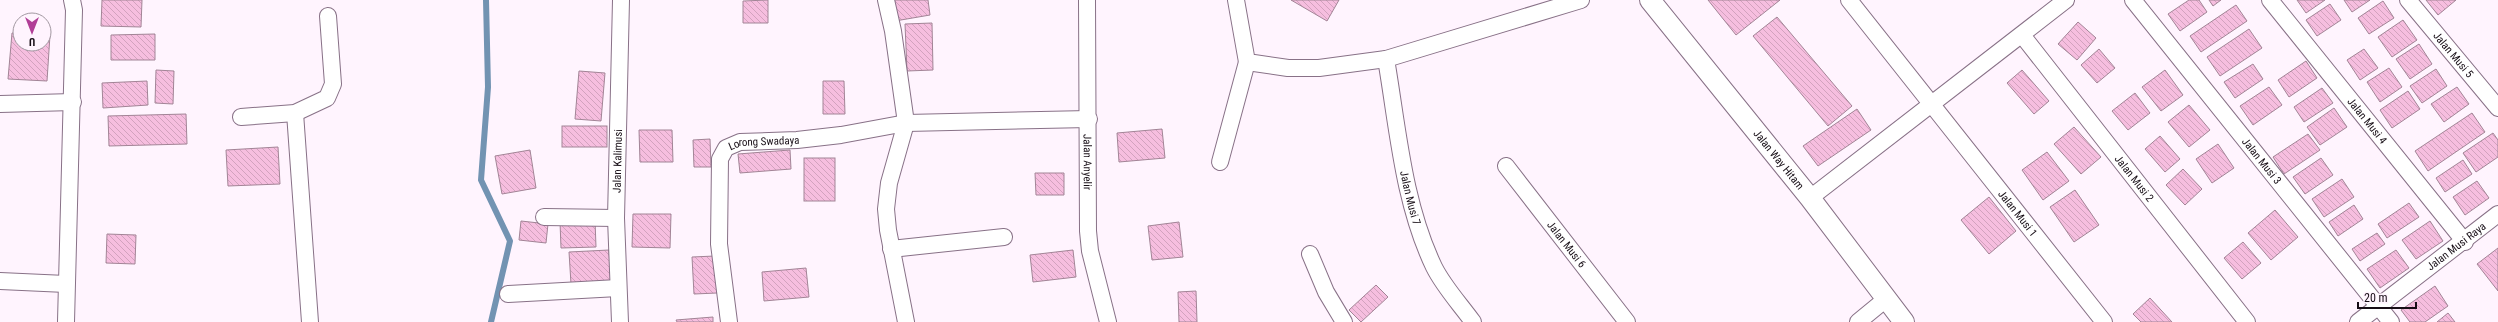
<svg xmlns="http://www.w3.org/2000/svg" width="2498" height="322" viewBox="0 0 2498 322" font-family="'Roboto Condensed',sans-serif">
<defs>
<pattern id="building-back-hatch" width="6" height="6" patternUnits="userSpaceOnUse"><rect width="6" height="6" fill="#f6bedf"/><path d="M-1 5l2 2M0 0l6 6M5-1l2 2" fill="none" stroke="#d2a2be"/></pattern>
</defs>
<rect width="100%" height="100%" fill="#fff4fe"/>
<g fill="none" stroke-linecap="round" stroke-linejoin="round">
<polyline stroke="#7293b2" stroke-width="6" points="486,0 488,87 481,180 510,241 491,322"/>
</g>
<g fill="url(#building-back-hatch)" stroke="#a28496">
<polygon points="102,0 142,0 141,27 101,26"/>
<polygon points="768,0 768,23 743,23 743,1"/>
<polygon points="891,0 928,0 930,15 895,21"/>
<polygon points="1291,0 1339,0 1327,21"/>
<polygon points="1708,0 1780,0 1736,35"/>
<polygon points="2189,0 2199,0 2207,12 2180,31 2168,14"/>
<polygon points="2209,0 2221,0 2213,6"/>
<polygon points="2297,0 2325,0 2306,13"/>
<polygon points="2344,0 2370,0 2352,12"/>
<polygon points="2426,0 2456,0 2438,15"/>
<polygon points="2383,1 2394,18 2369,34 2358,18"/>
<polygon points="2330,4 2341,20 2317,36 2306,20"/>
<polygon points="2236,5 2247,21 2201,52 2190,36"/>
<polygon points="1777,17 1852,106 1828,126 1753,36"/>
<polygon points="2403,20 2417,40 2392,57 2378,37"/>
<polygon points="2078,22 2096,38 2077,60 2058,44"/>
<polygon points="932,23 933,70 907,71 905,24"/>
<polygon points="2249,29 2262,48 2220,76 2207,57"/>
<polygon points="12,33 20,33 20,44 44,44 44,35 50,35 47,81 8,79"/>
<polygon points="155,34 155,60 111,60 111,35"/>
<polygon points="2419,44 2432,64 2410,79 2396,59"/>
<polygon points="2099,49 2115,68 2097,83 2081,65"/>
<polygon points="2364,49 2378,68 2360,80 2347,60"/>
<polygon points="2306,61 2317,78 2289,97 2278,80"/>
<polygon points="2253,64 2263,79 2235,98 2224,82"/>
<polygon points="2389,68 2402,87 2380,102 2367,82"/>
<polygon points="2436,69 2447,86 2422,103 2410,86"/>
<polygon points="156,70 174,71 173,104 155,103"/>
<polygon points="2022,70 2049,101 2034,114 2007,83"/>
<polygon points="2165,70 2183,95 2161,111 2142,87"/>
<polygon points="579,71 605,73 601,121 575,119"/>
<polygon points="147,81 148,105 103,108 102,83"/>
<polygon points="823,81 844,81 845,114 823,114"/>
<polygon points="2269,87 2282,105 2253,125 2240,106"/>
<polygon points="2457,87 2469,104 2444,122 2431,104"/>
<polygon points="2322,88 2333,103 2304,122 2294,107"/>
<polygon points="2408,91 2420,109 2392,128 2380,110"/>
<polygon points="2135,93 2150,113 2128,130 2112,111"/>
<polygon points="2189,105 2210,130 2189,147 2168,122"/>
<polygon points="2334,108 2347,127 2320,145 2307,127"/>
<polygon points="1857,109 1871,130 1818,166 1803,146"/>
<polygon points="2472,113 2485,132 2428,171 2415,151"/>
<polygon points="186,114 187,144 109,146 108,116"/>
<rect x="562" y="126" width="45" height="21"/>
<polygon points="2074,127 2101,157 2081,174 2054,144"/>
<polygon points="1162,129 1165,158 1119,162 1117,133"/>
<polygon points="639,130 672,130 673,162 640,162"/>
<polygon points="2493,133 2498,140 2498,157 2476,172 2463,153"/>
<polygon points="2308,134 2320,150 2284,174 2273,157"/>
<polygon points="2160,136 2180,159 2165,172 2145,149"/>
<polygon points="710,139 711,167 694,167 693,140"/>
<polygon points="2218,144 2234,168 2212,183 2196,159"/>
<polygon points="278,147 280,184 228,186 226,150"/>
<polygon points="530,150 536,188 502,194 495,156"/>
<polygon points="790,150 791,169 740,173 738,154"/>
<polygon points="2047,152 2069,181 2043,200 2022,170"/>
<rect x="804" y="158" width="31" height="43"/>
<polygon points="2321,158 2333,175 2305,194 2293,177"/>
<polygon points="2463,160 2472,174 2445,192 2436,178"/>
<polygon points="2183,169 2202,189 2185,205 2166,185"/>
<polygon points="1035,173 1064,173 1064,195 1036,195"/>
<polygon points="2342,179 2354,197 2324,217 2312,199"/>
<polygon points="2477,181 2489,198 2465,215 2453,197"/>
<polygon points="2075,190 2099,225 2074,242 2050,207"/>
<polygon points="1989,197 2016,231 1989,254 1961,220"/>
<polygon points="2409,203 2419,217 2387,238 2378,224"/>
<polygon points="2354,205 2363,219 2338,236 2329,222"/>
<polygon points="2275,210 2298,237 2271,260 2248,233"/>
<polygon points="633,214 671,214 670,248 632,247"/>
<polygon points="595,220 596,247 561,248 560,222"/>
<polygon points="521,221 548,224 546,243 519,240"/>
<polygon points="2430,221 2443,241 2416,259 2402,240"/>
<polygon points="1179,222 1183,257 1152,260 1148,226"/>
<polygon points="2377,233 2385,244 2360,261 2352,249"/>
<polygon points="107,234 136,235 135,264 106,263"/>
<polygon points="2243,242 2261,263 2242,279 2224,258"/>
<polygon points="2498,248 2498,291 2477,264"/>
<polygon points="609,250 611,283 571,284 569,252"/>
<polygon points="1073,250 1076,277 1033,282 1030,255"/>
<polygon points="2396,250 2409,268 2380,288 2367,269"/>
<polygon points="715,256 717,293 694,294 692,257"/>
<polygon points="806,268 809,297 764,301 762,272"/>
<polygon points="1376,285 1388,297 1361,322 1349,310"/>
<polygon points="2435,286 2448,306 2425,322 2410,322 2401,310"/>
<polygon points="1196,291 1197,322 1179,322 1178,292"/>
<polygon points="2150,298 2172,322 2141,322 2133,314"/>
<polygon points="2448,313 2455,322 2437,322"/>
<polygon points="713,317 713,322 677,322 676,320"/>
</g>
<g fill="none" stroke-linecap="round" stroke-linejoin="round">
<defs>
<g id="minor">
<polyline points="886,0 893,31 906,123 889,183 886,209 888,230 906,322"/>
<path id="s1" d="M1087 0 1088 231 1090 251 1108 322"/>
<polyline points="1236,0 1247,62 1288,68 1319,68 1386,59 1581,0"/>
<path id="s2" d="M1849 0 2104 322"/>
<path id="s3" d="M2133 0 2391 322"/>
<path id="s4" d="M2270 0 2465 242"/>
<path id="s5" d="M2408 0 2498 108"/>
<path id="s6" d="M2022 35 2247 322"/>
<path id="s7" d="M1386 59C1398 129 1403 202 1434 267 1444 287 1460 304 1473 322"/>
<polyline points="0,104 73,102"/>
<polyline points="295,113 310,322"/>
<polyline points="241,117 295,113 327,98 333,84 328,16"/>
<polyline points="1220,162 1247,62"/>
<path id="s8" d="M1506 166 1627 322"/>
<polyline points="1810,198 2066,0"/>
<polyline points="544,217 616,218"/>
<polyline points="891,249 1004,237"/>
<polyline points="1310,254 1326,292 1344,322"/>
<polyline points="0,281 66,284"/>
<polyline points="508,294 618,288"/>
<polyline points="66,322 74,10 72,0"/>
<path id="s9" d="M620 322 616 218 621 0"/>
<path id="s10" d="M729 322 719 244 720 159 726 148 740 142 797 140 841 135 906 123 1089 119"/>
<polyline points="1858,322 1886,299"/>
<path id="s11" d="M2358 322 2498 214"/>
</g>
<g id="tertiary">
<path id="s12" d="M1650 0 1810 198 1904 322"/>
</g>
</defs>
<use href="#minor" stroke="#887187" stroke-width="18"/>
<use href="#tertiary" stroke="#887187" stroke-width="22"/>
<use href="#minor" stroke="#fff" stroke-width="16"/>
<use href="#tertiary" stroke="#fff" stroke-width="20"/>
</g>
<g text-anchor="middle" stroke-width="3.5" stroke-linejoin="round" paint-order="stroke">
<g font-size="11" fill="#160d15" stroke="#fff4fe">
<text dy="4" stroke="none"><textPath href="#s5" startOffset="71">Jalan Musi 5</textPath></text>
<text dy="4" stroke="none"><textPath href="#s4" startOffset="155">Jalan Musi 4</textPath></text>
<text dy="4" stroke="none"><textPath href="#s10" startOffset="215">Lorong Swadaya</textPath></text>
<text dy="4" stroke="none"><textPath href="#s12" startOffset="205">Jalan Way Hitam</textPath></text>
<text dy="4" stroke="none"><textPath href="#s9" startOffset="161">Jalan Kalimusi</textPath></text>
<text dy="4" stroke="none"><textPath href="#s3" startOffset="206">Jalan Musi 3</textPath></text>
<text dy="4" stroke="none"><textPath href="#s1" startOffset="162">Jalan Anyelir</textPath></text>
<text dy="4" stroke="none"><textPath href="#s6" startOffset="182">Jalan Musi 2</textPath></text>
<text dy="4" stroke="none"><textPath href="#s7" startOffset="141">Jalan Musi 7</textPath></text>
<text dy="4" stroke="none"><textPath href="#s2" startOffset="272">Jalan Musi 1</textPath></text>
<text dy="4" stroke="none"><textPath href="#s8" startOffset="99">Jalan Musi 6</textPath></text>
<text dy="4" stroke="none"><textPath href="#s11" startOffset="124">Jalan Musi Raya</textPath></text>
</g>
</g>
<g transform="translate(32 32) rotate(180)"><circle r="19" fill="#fff4fe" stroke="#a298a1"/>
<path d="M0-3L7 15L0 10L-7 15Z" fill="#b13e97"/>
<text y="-6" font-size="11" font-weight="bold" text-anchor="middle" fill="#160d15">U</text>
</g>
<path d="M2358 302v6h58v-6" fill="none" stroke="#160d15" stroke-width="2"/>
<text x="2364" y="302" font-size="12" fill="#160d15" stroke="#fff4fe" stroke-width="3" paint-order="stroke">20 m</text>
</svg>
